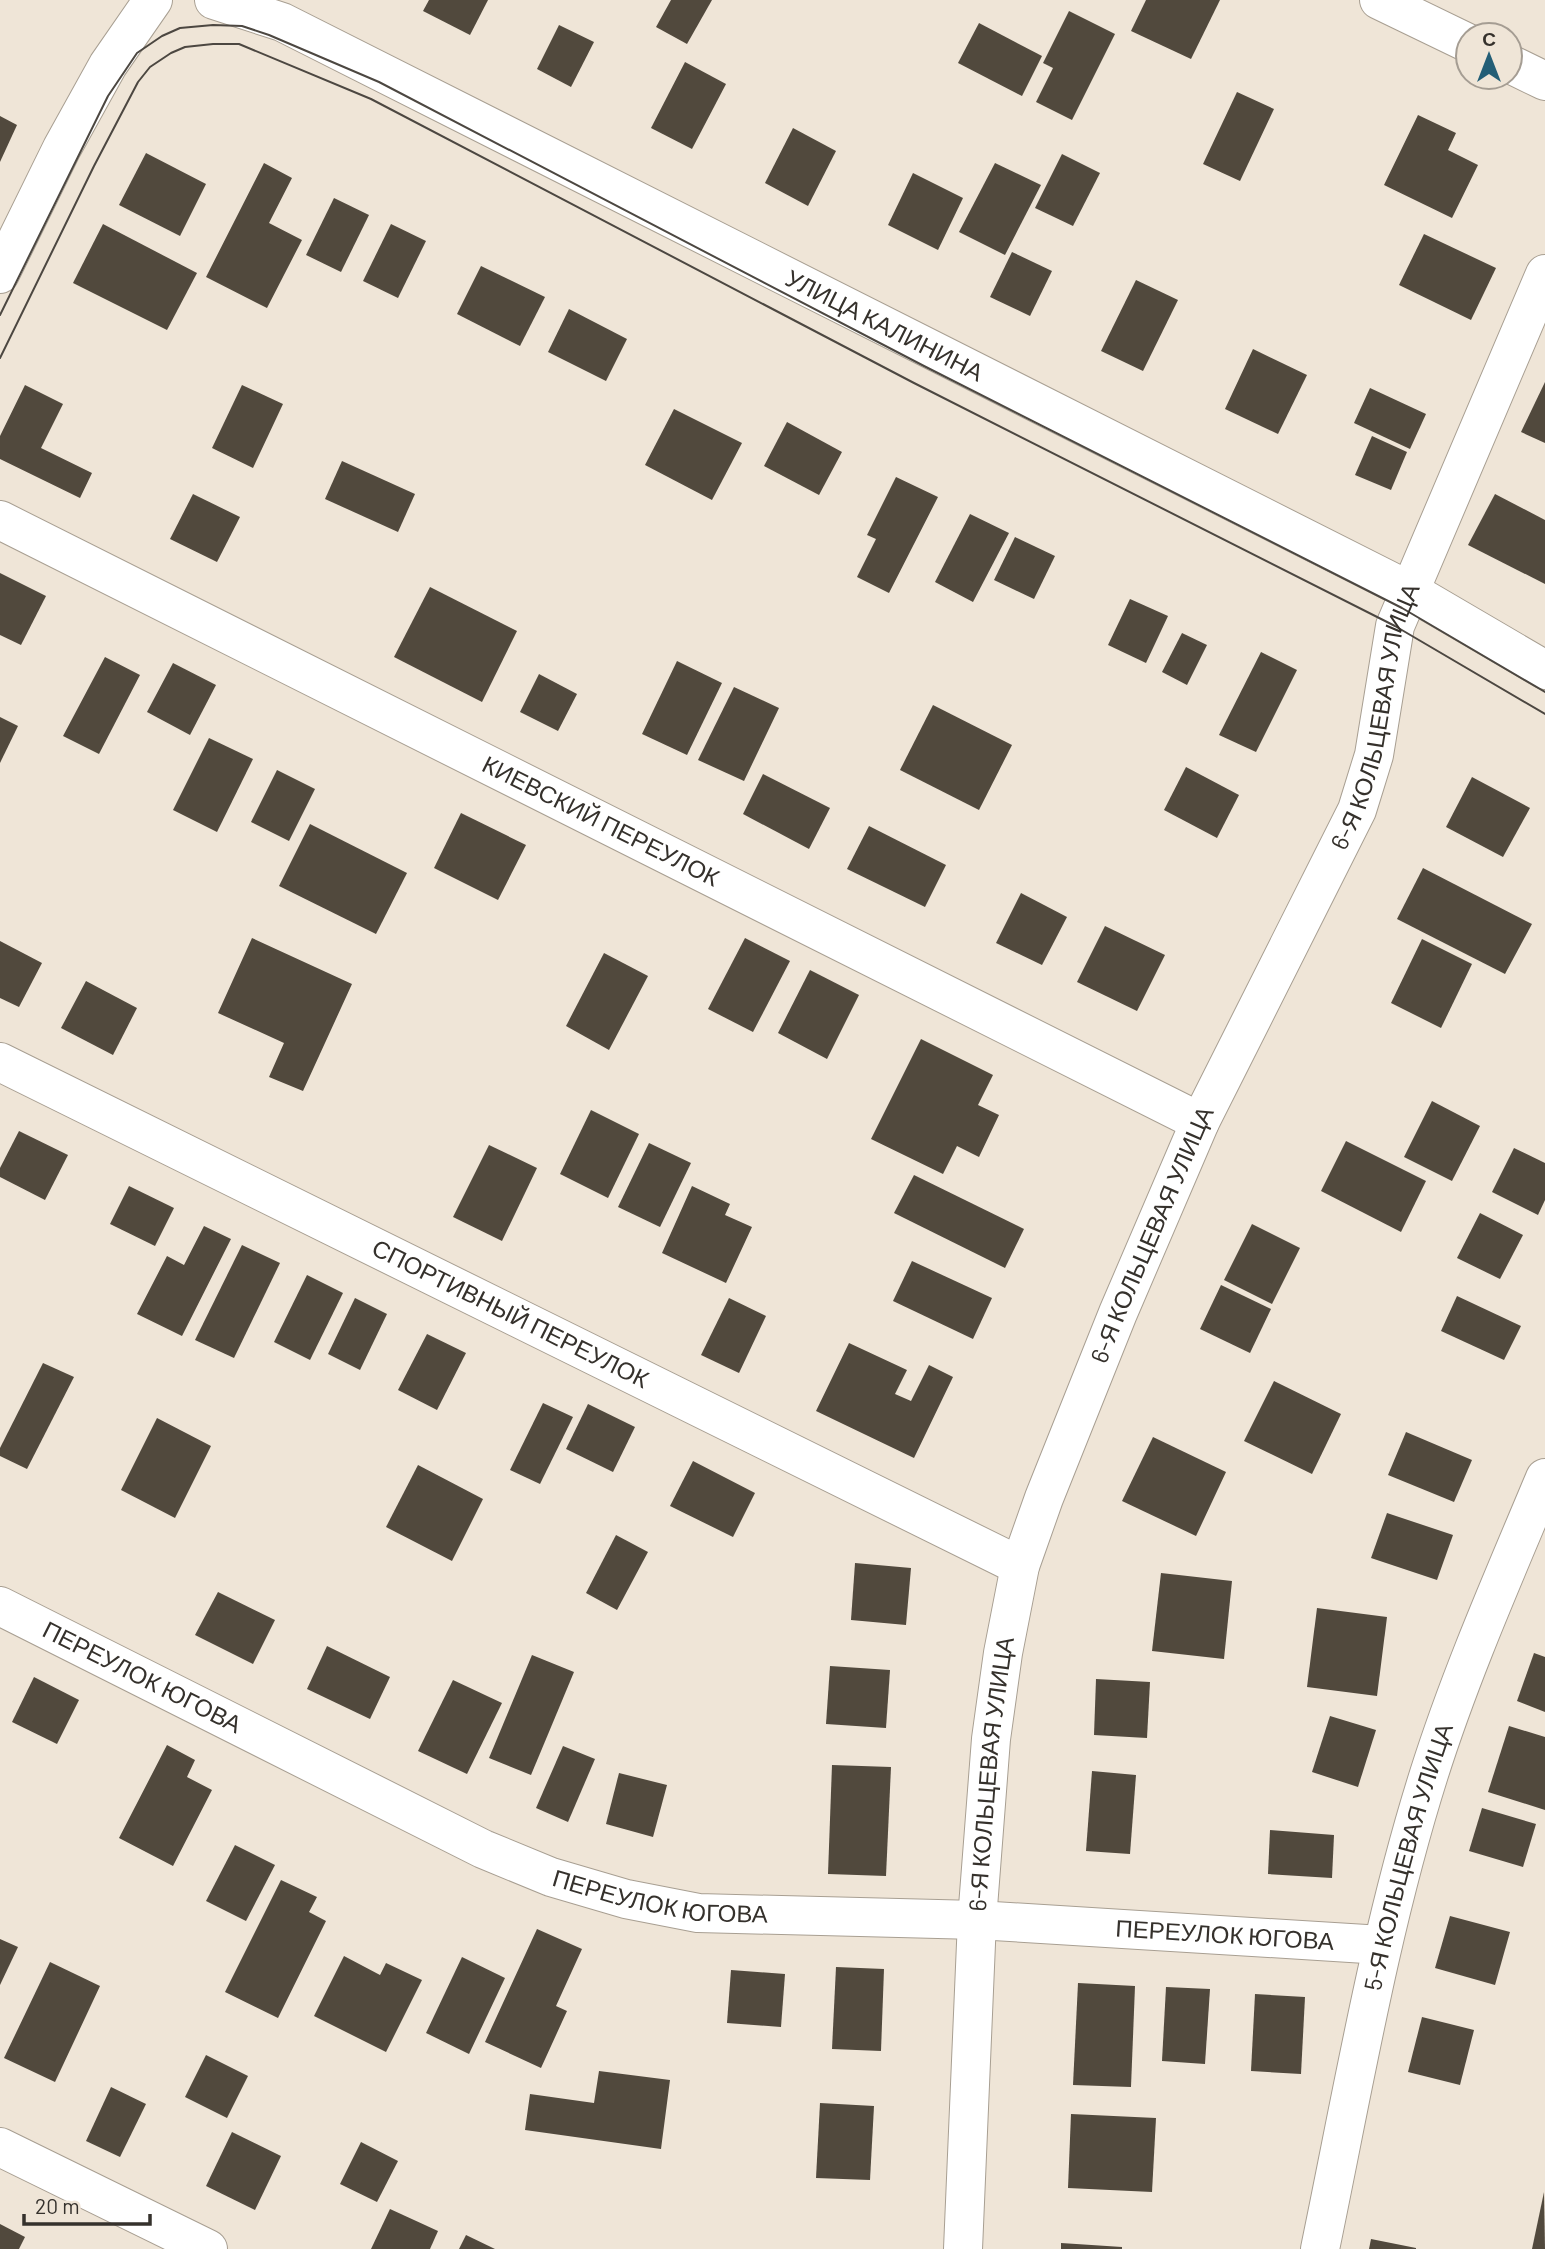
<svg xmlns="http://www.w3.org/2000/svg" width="1545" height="2249" viewBox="0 0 1545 2249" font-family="Barlow,sans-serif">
<rect width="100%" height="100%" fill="#efe5d7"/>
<g fill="#51493d">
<polygon points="429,0 488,0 470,35 423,11"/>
<polygon points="671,0 712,0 687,44 656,27"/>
<polygon points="1146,0 1220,0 1191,59 1131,31"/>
<polygon points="1069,11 1115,34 1072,120 1036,102 1053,68 1043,63"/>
<polygon points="979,23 1042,56 1022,96 958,63"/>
<polygon points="559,25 594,42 571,87 537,69"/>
<polygon points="685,62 726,84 692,149 651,128"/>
<polygon points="1237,92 1274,109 1240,181 1203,164"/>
<polygon points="1418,115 1456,133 1448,150 1478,165 1452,218 1384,185"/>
<polygon points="0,116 17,125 0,162"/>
<polygon points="793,128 836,151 808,206 765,183"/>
<polygon points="146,153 206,184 180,236 119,205"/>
<polygon points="1062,154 1100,173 1073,226 1035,208"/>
<polygon points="264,163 292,178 269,223 302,240 267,308 206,277"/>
<polygon points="995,163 1041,185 1005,255 959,232"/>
<polygon points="913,173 963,198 938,250 888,225"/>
<polygon points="334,198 369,215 341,272 306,255"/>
<polygon points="103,224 197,273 167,330 73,283"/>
<polygon points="391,224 426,241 398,298 363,281"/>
<polygon points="1424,234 1496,268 1471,320 1399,285"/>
<polygon points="1012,252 1052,271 1030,316 990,297"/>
<polygon points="481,266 545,297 520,346 457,314"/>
<polygon points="1136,280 1178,300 1143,371 1101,351"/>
<polygon points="569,309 627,339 606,381 548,352"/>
<polygon points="1253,349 1307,375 1278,434 1225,409"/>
<polygon points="1545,382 1545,443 1521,432"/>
<polygon points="25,385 63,404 41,448 92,473 80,498 0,459 0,436"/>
<polygon points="242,385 283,404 253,468 212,448"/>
<polygon points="1370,388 1426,414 1410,449 1354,423"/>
<polygon points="674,409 742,443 712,500 645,465"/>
<polygon points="787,422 842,452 819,495 764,466"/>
<polygon points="1372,436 1407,452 1391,490 1355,475"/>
<polygon points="342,461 415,494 398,532 325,499"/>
<polygon points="896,477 938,497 889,593 857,577 876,539 867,535"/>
<polygon points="193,494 240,517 217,562 170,539"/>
<polygon points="1495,494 1545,520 1545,584 1468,545"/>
<polygon points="970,514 1009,533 973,602 935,582"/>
<polygon points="1015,537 1055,556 1034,599 994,580"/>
<polygon points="0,573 46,596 21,645 0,635"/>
<polygon points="430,587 517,631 482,702 394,657"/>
<polygon points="1130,599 1168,616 1146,663 1108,645"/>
<polygon points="1182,633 1207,645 1187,685 1162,672"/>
<polygon points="1261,652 1297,670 1256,752 1219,735"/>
<polygon points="105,657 140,675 99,754 63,736"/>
<polygon points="677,661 722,683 687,755 642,734"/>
<polygon points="173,663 216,685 190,735 147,712"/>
<polygon points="539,674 577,694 558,731 520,712"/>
<polygon points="734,687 779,708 744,781 698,760"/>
<polygon points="933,705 1012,745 979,810 900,770"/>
<polygon points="0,717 18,726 0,763"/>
<polygon points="209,738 253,759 217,832 173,810"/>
<polygon points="1186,767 1239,795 1217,838 1164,810"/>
<polygon points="277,770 315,789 289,841 251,822"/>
<polygon points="763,774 830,808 809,849 743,814"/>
<polygon points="1472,777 1530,808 1503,857 1446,827"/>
<polygon points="461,813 526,845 498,900 434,868"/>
<polygon points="310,824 407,873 376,934 279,886"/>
<polygon points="869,826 946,865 925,907 847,869"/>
<polygon points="1423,868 1532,924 1505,974 1397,919"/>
<polygon points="1021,893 1067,917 1042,965 996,943"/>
<polygon points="1105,926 1165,955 1137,1011 1077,982"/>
<polygon points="252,938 352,984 303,1091 269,1077 284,1043 218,1013"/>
<polygon points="745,938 790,961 753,1032 708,1009"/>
<polygon points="1422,939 1472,964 1441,1028 1391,1003"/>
<polygon points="0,941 42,963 19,1007 0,998"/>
<polygon points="604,953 648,976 609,1050 566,1026"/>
<polygon points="810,970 859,995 827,1059 778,1033"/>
<polygon points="86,981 137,1008 113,1055 61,1028"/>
<polygon points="921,1039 993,1075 978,1105 999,1115 979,1157 957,1146 943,1174 871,1139"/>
<polygon points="1432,1101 1480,1126 1452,1181 1404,1157"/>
<polygon points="591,1110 639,1134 608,1198 560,1174"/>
<polygon points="19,1131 68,1155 45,1200 0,1177 0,1168"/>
<polygon points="1346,1141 1426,1181 1401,1232 1321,1191"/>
<polygon points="649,1143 691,1163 660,1227 618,1207"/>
<polygon points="489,1145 537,1168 502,1241 453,1217"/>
<polygon points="1514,1148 1545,1163 1545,1200 1538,1215 1492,1192"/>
<polygon points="914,1175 1024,1229 1005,1268 894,1213"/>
<polygon points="129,1186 174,1208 155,1246 110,1224"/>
<polygon points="692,1186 730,1204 725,1215 752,1227 726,1283 662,1253"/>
<polygon points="1480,1213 1523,1235 1500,1279 1457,1258"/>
<polygon points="1252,1224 1300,1248 1272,1304 1224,1280"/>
<polygon points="204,1226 231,1239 182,1336 137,1314 167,1256 184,1265"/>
<polygon points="242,1245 280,1263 234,1358 195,1340"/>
<polygon points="912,1261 992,1298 973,1339 893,1301"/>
<polygon points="307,1275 343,1293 310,1360 274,1342"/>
<polygon points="1221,1285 1271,1309 1250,1353 1200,1329"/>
<polygon points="1457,1296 1521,1326 1504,1360 1441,1331"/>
<polygon points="355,1298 387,1314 360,1370 328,1354"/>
<polygon points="729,1298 766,1316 739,1373 701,1355"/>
<polygon points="427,1334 466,1353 437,1410 398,1390"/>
<polygon points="849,1343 907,1370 895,1394 911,1401 929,1365 953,1377 914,1458 816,1411"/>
<polygon points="43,1363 74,1377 27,1469 0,1456 0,1448"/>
<polygon points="1274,1381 1341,1414 1312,1474 1244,1441"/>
<polygon points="543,1403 573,1417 540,1484 510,1470"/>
<polygon points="588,1404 635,1427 613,1472 566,1449"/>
<polygon points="157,1418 211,1446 175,1518 121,1490"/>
<polygon points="1406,1432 1472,1460 1454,1502 1388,1475"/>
<polygon points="1153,1437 1226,1472 1196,1536 1122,1501"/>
<polygon points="693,1461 755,1493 733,1537 670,1506"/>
<polygon points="418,1465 483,1499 452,1561 386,1527"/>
<polygon points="1387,1513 1453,1535 1437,1580 1371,1558"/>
<polygon points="616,1535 648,1552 617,1610 586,1593"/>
<polygon points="855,1563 911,1568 906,1625 851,1620"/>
<polygon points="1161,1573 1232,1581 1224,1659 1152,1651"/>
<polygon points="218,1592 275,1620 253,1664 195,1635"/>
<polygon points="1317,1608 1387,1617 1377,1696 1307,1687"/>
<polygon points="327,1646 390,1677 370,1719 307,1689"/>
<polygon points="1534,1653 1545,1657 1545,1712 1517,1701"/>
<polygon points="532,1655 574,1672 531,1775 489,1758"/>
<polygon points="830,1666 890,1670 886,1728 826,1724"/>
<polygon points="34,1677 79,1700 57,1744 12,1722"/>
<polygon points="1096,1679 1150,1682 1147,1738 1094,1735"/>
<polygon points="453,1680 502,1703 467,1774 418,1751"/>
<polygon points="1330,1716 1376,1730 1358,1787 1312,1772"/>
<polygon points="1509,1726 1545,1737 1545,1810 1488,1792"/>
<polygon points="167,1745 195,1760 187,1777 212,1790 173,1866 119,1838"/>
<polygon points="563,1746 595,1759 568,1822 536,1808"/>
<polygon points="832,1765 891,1767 886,1876 828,1874"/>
<polygon points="1092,1771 1136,1775 1130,1854 1086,1851"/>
<polygon points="619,1773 667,1785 653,1837 606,1824"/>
<polygon points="1482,1808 1536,1824 1523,1867 1469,1851"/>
<polygon points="1270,1830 1334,1835 1332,1878 1268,1874"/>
<polygon points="235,1845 275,1865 246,1921 206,1901"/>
<polygon points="281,1880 317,1897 309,1912 326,1921 278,2018 225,1992"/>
<polygon points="1450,1916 1510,1932 1495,1985 1435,1968"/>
<polygon points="537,1929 582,1949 556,2006 567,2011 541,2068 485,2042"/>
<polygon points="0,1939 18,1947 0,1985"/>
<polygon points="344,1956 380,1975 386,1963 422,1980 386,2052 314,2016"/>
<polygon points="462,1957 505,1978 469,2054 426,2033"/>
<polygon points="50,1962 100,1986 55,2082 4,2058"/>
<polygon points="836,1967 884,1969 881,2051 832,2049"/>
<polygon points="731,1970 785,1974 781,2027 727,2023"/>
<polygon points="1078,1983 1135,1986 1131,2087 1073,2085"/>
<polygon points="1166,1987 1210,1989 1205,2064 1162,2061"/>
<polygon points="1255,1994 1305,1997 1301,2074 1251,2071"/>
<polygon points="1422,2017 1474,2030 1460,2085 1408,2072"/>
<polygon points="206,2055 248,2076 227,2118 185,2097"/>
<polygon points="599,2071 670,2080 661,2149 525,2130 530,2094 594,2103"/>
<polygon points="111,2087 146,2104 120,2157 86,2141"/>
<polygon points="820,2103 874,2106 870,2180 816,2178"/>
<polygon points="1071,2114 1156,2118 1152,2192 1068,2188"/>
<polygon points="232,2132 281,2156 255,2210 206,2186"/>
<polygon points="361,2142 398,2161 377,2202 340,2184"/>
<polygon points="1544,2192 1545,2249 1532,2249"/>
<polygon points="390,2209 438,2231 430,2249 371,2249"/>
<polygon points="0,2224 25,2237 19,2249 0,2249"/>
<polygon points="466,2235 495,2249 459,2249"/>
<polygon points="1371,2239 1416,2248 1416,2249 1369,2249"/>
<polygon points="1061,2243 1122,2247 1122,2249 1061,2249"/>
</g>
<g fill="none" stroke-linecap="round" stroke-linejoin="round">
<defs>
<g id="minor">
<path id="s1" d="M214 0 282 22 1410 591 1545 670"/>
<polyline points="1379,0 1468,43"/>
<polyline points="1510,64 1545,81"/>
<polyline points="0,274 62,148 108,65 153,0"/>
<path id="s2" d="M0 520 1200 1122"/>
<path id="s3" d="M0 1062 1020 1566"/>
<path id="s4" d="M0 1606 483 1849 551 1877 626 1899 698 1913 977 1920 1382 1945"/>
<polyline points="0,2147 208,2249"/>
<path id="s5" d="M963 2249 977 1920 991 1739 1003 1653 1020 1566 1044 1498 1118 1313 1200 1122 1357 810 1374 755 1395 626 1545 274"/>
<path id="s6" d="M1320 2249C1353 2090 1380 1929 1429 1774 1461 1673 1504 1576 1545 1478"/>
</g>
</defs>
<use href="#minor" stroke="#a89f92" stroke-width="40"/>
<use href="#minor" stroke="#fff" stroke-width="38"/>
<g stroke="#4c4741" stroke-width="2">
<polyline points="0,315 108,96 137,53 162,36 180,28 213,25 242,26 269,35 379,82 924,366 1402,608 1545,692"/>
<polyline points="0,358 94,166 138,82 150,67 171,53 185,47 213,44 239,44 371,99 914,383 1395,626 1545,714"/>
</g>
</g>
<g text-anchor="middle" stroke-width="7" stroke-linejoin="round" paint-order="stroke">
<g font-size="24" fill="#35312c" stroke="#efe5d7">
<text dy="8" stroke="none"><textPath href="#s1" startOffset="746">УЛИЦА КАЛИНИНА</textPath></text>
<text dy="8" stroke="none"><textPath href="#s5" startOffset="1610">6-Я КОЛЬЦЕВАЯ УЛИЦА</textPath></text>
<text dy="8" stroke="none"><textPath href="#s2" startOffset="672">КИЕВСКИЙ ПЕРЕУЛОК</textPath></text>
<text dy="8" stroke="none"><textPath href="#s5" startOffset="1043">6-Я КОЛЬЦЕВАЯ УЛИЦА</textPath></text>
<text dy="8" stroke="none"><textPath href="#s3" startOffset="569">СПОРТИВНЫЙ ПЕРЕУЛОК</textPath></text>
<text dy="8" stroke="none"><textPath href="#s4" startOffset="159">ПЕРЕУЛОК ЮГОВА</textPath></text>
<text dy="8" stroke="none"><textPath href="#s5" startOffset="476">6-Я КОЛЬЦЕВАЯ УЛИЦА</textPath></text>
<text dy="8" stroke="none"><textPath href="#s6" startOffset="402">5-Я КОЛЬЦЕВАЯ УЛИЦА</textPath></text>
<text dy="8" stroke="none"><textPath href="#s4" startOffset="726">ПЕРЕУЛОК ЮГОВА</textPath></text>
<text dy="8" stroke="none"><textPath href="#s4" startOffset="1293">ПЕРЕУЛОК ЮГОВА</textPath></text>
</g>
</g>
<g transform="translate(1489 56)"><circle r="33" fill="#efe5d7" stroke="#a59d93" stroke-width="2"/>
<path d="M0-5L12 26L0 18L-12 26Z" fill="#235e76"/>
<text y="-10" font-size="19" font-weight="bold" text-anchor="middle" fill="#35312c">С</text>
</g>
<path d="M24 2214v10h126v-10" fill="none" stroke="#35312c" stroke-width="3.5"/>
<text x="35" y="2214" font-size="21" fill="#35312c" stroke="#efe5d7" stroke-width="5" paint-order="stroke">20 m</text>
</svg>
